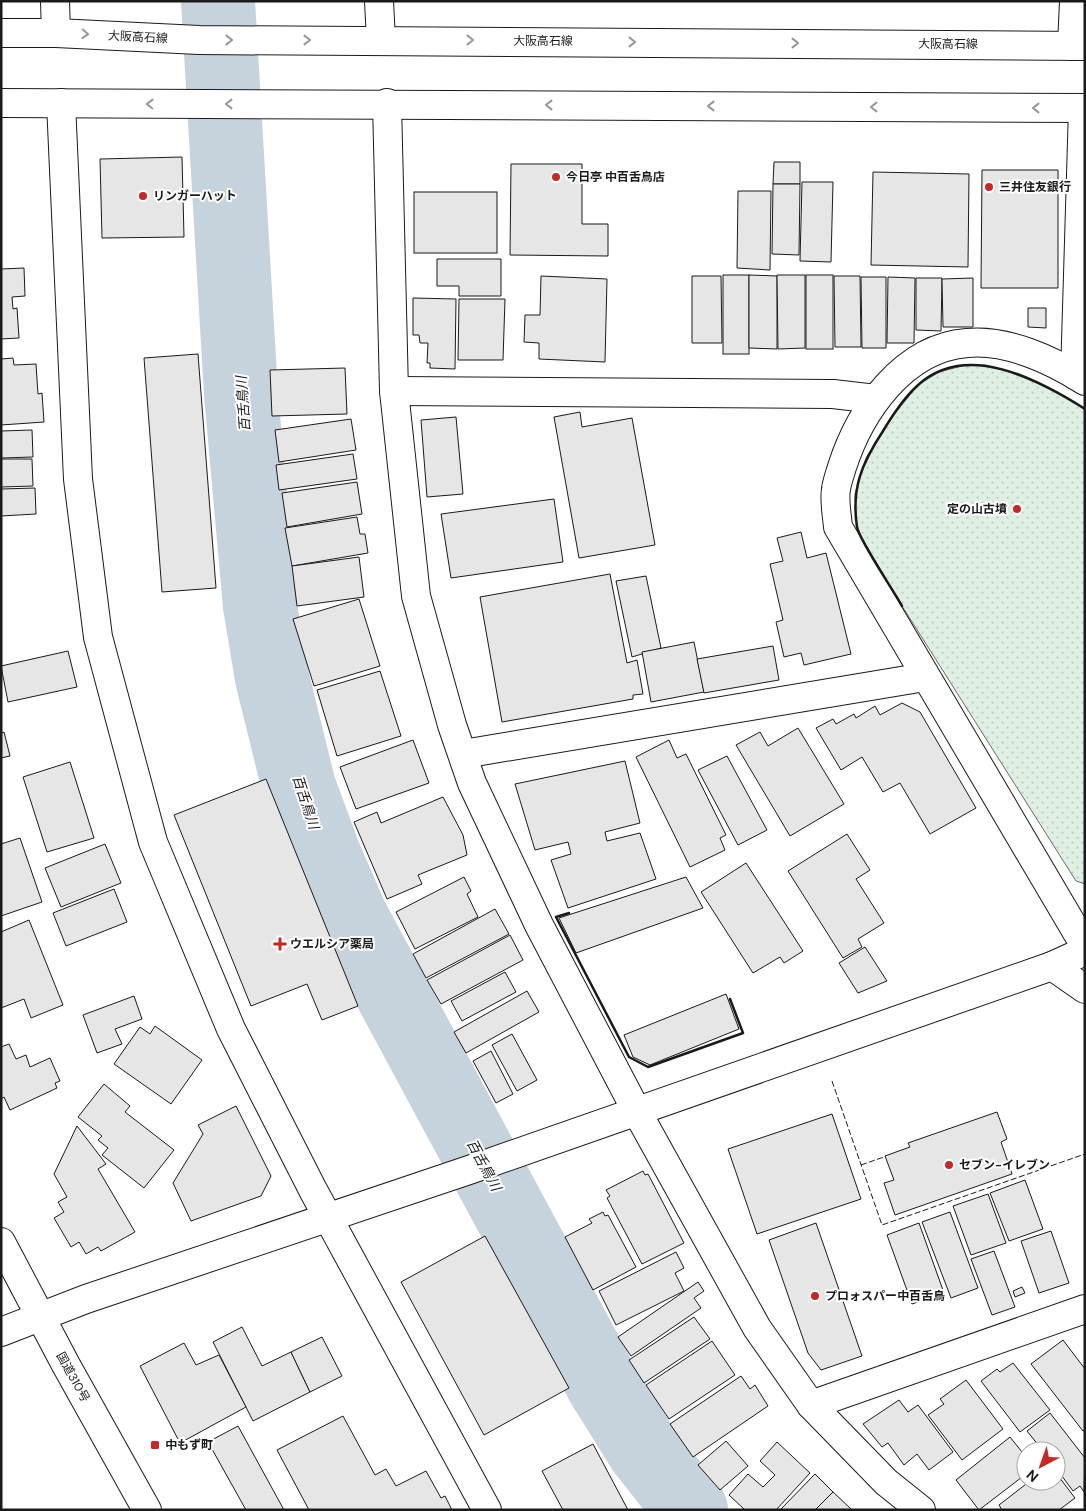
<svg xmlns="http://www.w3.org/2000/svg" width="1086" height="1511" viewBox="0 0 1086 1511" font-family="'DM Sans','Noto Sans JP',sans-serif">
<defs>
<pattern id="green-dots" width="8" height="8" patternUnits="userSpaceOnUse" patternTransform="scale(1.25)"><rect width="8" height="8" fill="#e0efe3"/><path d="M2 2h.1M6 6h.1" fill="none" stroke="#c0ccc2" stroke-width="1.8" stroke-linecap="round"/></pattern>
</defs>
<rect width="100%" height="100%" fill="#fff"/>
<path fill="url(#green-dots)" stroke="#6a6a6a" d="M985 365C1020 374 1054 389 1085 409V884L1076 881 902 606 857 530 855 494 866 458 892 417 918 385 939 372 962 366Z"/>
<g fill="none" stroke-linecap="round" stroke-linejoin="round">
<polyline stroke="#c6d2dc" stroke-width="74" points="218,1 241,394 260,606 272,678 299,787 324,855 351,917 602,1383 643,1449 691,1510"/>
</g>
<g fill="#e6e6e6" stroke="#1a1a1a">
<polygon points="182,157 184,237 102,238 100,159"/>
<polygon points="774,162 800,162 800,184 773,184"/>
<polygon points="511,164 582,164 582,224 608,224 608,256 510,255"/>
<polygon points="982,170 1058,170 1058,288 981,288"/>
<polygon points="873,172 969,174 968,267 871,265"/>
<polygon points="802,182 833,182 831,262 800,261"/>
<polygon points="773,184 800,184 799,255 772,254"/>
<polygon points="738,191 771,191 770,270 737,268"/>
<rect x="414" y="192" width="83" height="61"/>
<polygon points="437,259 501,259 501,296 459,296 459,286 437,286"/>
<polygon points="24,268 25,296 12,297 13,309 17,308 19,338 1,339 1,269"/>
<rect x="723" y="275" width="26" height="79"/>
<polygon points="749,275 777,276 777,349 749,348"/>
<polygon points="777,275 805,275 805,348 778,349"/>
<rect x="806" y="275" width="27" height="74"/>
<polygon points="541,276 607,279 605,362 539,359 539,343 524,342 525,315 540,315"/>
<polygon points="692,276 721,276 722,343 692,343"/>
<polygon points="834,276 860,276 861,347 835,347"/>
<polygon points="861,277 886,277 886,348 862,348"/>
<polygon points="888,277 915,278 914,343 887,343"/>
<polygon points="916,278 942,278 941,331 916,330"/>
<polygon points="973,278 973,327 943,327 942,279"/>
<polygon points="413,298 456,299 455,369 430,368 430,363 427,363 428,343 420,343 419,335 413,335"/>
<polygon points="459,299 505,299 503,360 458,360"/>
<polygon points="1028,308 1046,308 1046,328 1028,327"/>
<polygon points="198,354 216,588 162,592 144,358"/>
<polygon points="13,358 14,365 36,364 38,394 42,393 44,422 1,425 1,359"/>
<polygon points="345,368 347,414 272,416 270,370"/>
<polygon points="580,412 582,427 632,418 655,545 579,558 554,417"/>
<polygon points="456,417 463,494 427,497 421,420"/>
<polygon points="351,419 356,450 279,462 275,430"/>
<polygon points="32,430 33,457 1,458 1,431"/>
<polygon points="353,454 357,479 279,490 276,465"/>
<polygon points="1,459 32,459 33,486 1,487"/>
<polygon points="357,482 362,514 287,527 282,493"/>
<polygon points="35,488 36,514 1,516 1,489"/>
<polygon points="554,499 563,562 451,578 441,514"/>
<polygon points="357,517 360,534 365,534 368,553 292,566 285,528"/>
<polygon points="801,532 807,558 826,553 851,654 804,665 801,653 784,657 776,622 783,620 770,564 783,561 777,538"/>
<polygon points="359,557 364,597 297,606 292,566"/>
<polygon points="610,574 627,663 637,660 643,694 633,695 633,699 502,722 480,597"/>
<polygon points="646,576 661,648 632,657 616,581"/>
<polygon points="359,599 380,666 314,686 293,619"/>
<polygon points="694,642 704,692 651,702 642,652"/>
<polygon points="773,646 779,680 704,693 697,659"/>
<polygon points="68,651 77,687 8,702 1,666"/>
<polygon points="380,671 401,736 337,756 317,690"/>
<polygon points="902,703 920,712 976,808 930,834 900,783 883,792 862,757 841,770 816,728 833,719 836,724 854,714 856,718 875,706 880,715"/>
<polygon points="798,728 844,804 790,836 736,745 760,732 768,746"/>
<polygon points="4,732 10,756 1,758 1,733"/>
<polygon points="413,740 429,783 356,809 340,767"/>
<polygon points="669,740 677,758 686,754 726,835 720,838 725,850 690,867 636,757"/>
<polygon points="727,756 767,830 738,845 698,770"/>
<polygon points="625,761 640,823 605,832 607,841 640,833 656,879 568,908 551,860 571,854 568,842 535,850 515,784"/>
<polygon points="70,762 94,838 47,852 23,777"/>
<polygon points="266,779 358,1006 322,1020 307,984 251,1006 174,815"/>
<polygon points="443,797 463,835 467,855 418,875 422,884 387,899 354,822 377,812 381,823"/>
<polygon points="847,834 870,870 856,879 884,923 858,939 862,947 843,958 788,871"/>
<polygon points="20,838 42,902 1,916 1,844"/>
<polygon points="105,844 121,883 61,907 45,868"/>
<polygon points="746,863 803,951 784,963 780,957 753,973 701,892"/>
<polygon points="464,877 471,891 467,894 478,917 415,949 396,912"/>
<polygon points="686,877 703,908 576,953 559,918"/>
<polygon points="114,889 127,922 66,946 53,913"/>
<polygon points="495,909 509,934 426,978 413,954"/>
<polygon points="29,920 63,1005 31,1018 24,999 1,1008 1,932"/>
<polygon points="510,935 523,960 441,1004 427,980"/>
<polygon points="865,947 887,981 858,993 839,963"/>
<polygon points="505,972 516,992 462,1021 451,1001"/>
<polygon points="527,991 539,1012 466,1053 454,1032"/>
<polygon points="726,994 739,1029 650,1065 633,1057 624,1035"/>
<polygon points="134,996 142,1019 115,1029 122,1044 97,1053 83,1015"/>
<polygon points="155,1026 202,1060 171,1104 114,1064 140,1027 150,1034"/>
<polygon points="512,1034 537,1080 517,1091 492,1045"/>
<polygon points="9,1044 16,1059 26,1055 30,1067 50,1058 60,1081 55,1083 57,1088 10,1110 4,1097 1,1099 1,1047"/>
<polygon points="491,1051 513,1094 496,1103 473,1061"/>
<polygon points="104,1084 130,1106 125,1112 174,1150 144,1188 102,1155 108,1148 98,1140 102,1136 78,1117"/>
<polygon points="236,1106 271,1176 261,1196 191,1221 173,1183 203,1134 198,1125"/>
<polygon points="997,1112 1007,1139 1001,1142 1012,1174 895,1215 884,1183 894,1180 885,1156 910,1147 908,1143"/>
<polygon points="832,1114 861,1199 757,1234 728,1149"/>
<polygon points="77,1126 106,1164 98,1169 135,1232 101,1251 98,1247 86,1254 79,1242 71,1247 54,1218 64,1212 58,1202 67,1197 54,1174"/>
<polygon points="643,1171 645,1175 648,1174 684,1243 642,1264 607,1198 610,1196 606,1190"/>
<polygon points="1025,1180 1043,1229 1009,1241 990,1193"/>
<polygon points="988,1194 1006,1243 971,1255 953,1206"/>
<polygon points="603,1212 605,1216 608,1215 636,1267 593,1290 565,1237 592,1223 589,1219"/>
<polygon points="950,1212 978,1288 951,1298 922,1222"/>
<polygon points="816,1223 862,1356 821,1370 808,1353 769,1240"/>
<polygon points="919,1223 944,1293 912,1304 887,1235"/>
<polygon points="1051,1231 1069,1283 1039,1293 1021,1241"/>
<polygon points="485,1236 569,1388 484,1435 401,1282"/>
<polygon points="994,1251 1015,1307 992,1315 971,1259"/>
<polygon points="676,1252 684,1268 675,1273 684,1291 616,1325 599,1291"/>
<polygon points="698,1282 704,1291 694,1298 701,1308 631,1356 618,1337"/>
<polygon points="1022,1287 1025,1293 1015,1297 1013,1291"/>
<polygon points="694,1317 710,1339 644,1383 629,1360"/>
<polygon points="242,1327 262,1366 291,1352 310,1392 253,1421 213,1342"/>
<polygon points="322,1337 342,1376 310,1392 291,1352"/>
<polygon points="1063,1340 1085,1369 1085,1430 1083,1431 1031,1364"/>
<polygon points="712,1341 735,1375 669,1419 646,1385"/>
<polygon points="184,1343 196,1365 219,1355 246,1407 180,1443 140,1366"/>
<polygon points="1013,1363 1050,1410 1020,1432 981,1381 997,1369 1000,1372"/>
<polygon points="741,1376 750,1389 755,1385 768,1406 693,1457 670,1424"/>
<polygon points="966,1380 1003,1429 962,1460 928,1415 944,1404 940,1399"/>
<polygon points="899,1400 908,1412 918,1405 953,1452 929,1470 917,1454 904,1465 888,1443 882,1447 863,1424"/>
<polygon points="1050,1413 1085,1458 1084,1492 1080,1486 1073,1491 1056,1468 1056,1451 1043,1451 1027,1431"/>
<polygon points="343,1416 375,1475 386,1469 396,1486 426,1471 441,1498 445,1496 452,1510 309,1510 277,1450"/>
<polygon points="238,1426 284,1510 246,1510 208,1442"/>
<polygon points="1010,1437 1026,1457 1026,1474 979,1510 956,1480"/>
<polygon points="726,1441 748,1466 720,1490 698,1465"/>
<polygon points="777,1442 810,1473 776,1510 745,1510 729,1495 748,1474 763,1487 775,1475 760,1461"/>
<polygon points="593,1444 628,1510 563,1510 542,1471"/>
<polygon points="1056,1473 1075,1498 1059,1510 1002,1510 999,1505 1030,1481 1056,1481"/>
<polygon points="815,1474 833,1492 815,1510 780,1510"/>
<polygon points="833,1492 851,1509 851,1510 815,1510"/>
</g>
<g fill="none" stroke-linecap="round" stroke-linejoin="round">
<defs>
<g id="minor">
<polyline points="55,1 56,33"/>
<polyline points="379,1 381,40"/>
<polyline points="1072,46 1074,1"/>
<polyline points="61,103 78,479 98,637 153,842 231,1029 313,1190 487,1510"/>
<polyline points="387,103 394,391 416,596 452,725 472,783 539,925 636,1110 757,1328 811,1405 886,1482 921,1510"/>
<polyline points="1075,375 1083,108"/>
<path d="M1085 381C1052 360 1007 339 967 343 903 348 860 411 842 467 840 474 837 482 836 489 834 501 837 515 838 527L1085 946"/>
<polyline points="394,391 833,394 876,399"/>
<polyline points="463,754 925,677"/>
<polyline points="1052,966 1085,989"/>
<polyline points="1,1332 86,1299 469,1170 1052,966 1085,951"/>
<polyline points="811,1405 1085,1309"/>
</g>
<g id="major">
<polyline points="1,33 56,33 199,40 1085,46"/>
<polyline points="1,103 1085,108"/>
</g>
<polyline id="highway" points="1,1242 66,1365 147,1510"/>
</defs>
<use href="#minor" stroke="#1a1a1a" stroke-width="30"/>
<use href="#major" stroke="#1a1a1a" stroke-width="30"/>
<use href="#highway" stroke="#1a1a1a" stroke-width="30"/>
<use href="#minor" stroke="#fff" stroke-width="28"/>
<use href="#major" stroke="#fff" stroke-width="28"/>
<use href="#highway" stroke="#fff" stroke-width="28"/>
<g stroke="#1a1a1a" stroke-width="1" stroke-dasharray="6 2.5" stroke-linecap="butt">
<polyline points="832,1081 882,1225 1085,1154"/>
<polyline points="861,1165 884,1157"/>
</g>
<g stroke="#1a1a1a" stroke-width="2.5">
<path d="M902 606C894 591 859 540 857 527 851 488 862 463 883 431 892 416 904 398 917 386 966 340 1039 380 1085 409"/>
<polyline points="569,913 556,917 629,1057 648,1067 743,1033 730,999"/>
</g>
</g>
<defs><path id="oneway-chevron" d="M-2-3.5L2.5 0L-2 3.5" fill="none" stroke-width="1.6" stroke-linecap="round" stroke-linejoin="round" transform="scale(1.25)"/></defs>
<g stroke="#989898">
<use href="#oneway-chevron" transform="translate(85 34) rotate(3)"/>
<use href="#oneway-chevron" transform="translate(229 40)"/>
<use href="#oneway-chevron" transform="translate(307 40)"/>
<use href="#oneway-chevron" transform="translate(470 40)"/>
<use href="#oneway-chevron" transform="translate(632 42)"/>
<use href="#oneway-chevron" transform="translate(795 43)"/>
<use href="#oneway-chevron" transform="translate(150 104) rotate(-179)"/>
<use href="#oneway-chevron" transform="translate(229 104) rotate(-180)"/>
<use href="#oneway-chevron" transform="translate(549 105) rotate(-180)"/>
<use href="#oneway-chevron" transform="translate(711 106) rotate(-180)"/>
<use href="#oneway-chevron" transform="translate(874 107) rotate(-180)"/>
<use href="#oneway-chevron" transform="translate(1036 108) rotate(-180)"/>
</g>
<g fill="#c62828" stroke="#fff" stroke-width="2">
<circle cx="556" cy="177" r="5"/>
<circle cx="989" cy="187" r="5"/>
<circle cx="143" cy="196" r="5"/>
<circle cx="1017" cy="509" r="5"/>
<path d="M277.5 936.5h5v5h5v5h-5v5h-5v-5h-5v-5h5z"/>
<circle cx="949" cy="1165" r="5"/>
<circle cx="815" cy="1296" r="5"/>
<rect x="150" y="1440" width="10" height="10" rx="2.5"/>
</g>
<g text-anchor="middle" stroke-width="4" stroke-linejoin="round" paint-order="stroke">
<g font-size="12" fill="#1a1a1a" stroke="#fff">
<text transform="translate(138 37) rotate(3)" y="4">大阪高石線</text>
<text x="543" y="45">大阪高石線</text>
<text x="948" y="48">大阪高石線</text>
<text transform="translate(73 1377) rotate(61)" y="4">国道310号</text>
</g>
<g font-size="12" font-weight="bold" fill="#1a1a1a" stroke="#fff" text-anchor="start">
<text x="566" y="181">今日亭 中百舌鳥店</text>
<text x="999" y="191">三井住友銀行</text>
<text x="153" y="200">リンガーハット</text>
<text x="1007" y="513" text-anchor="end">定の山古墳</text>
<text x="290" y="948">ウエルシア薬局</text>
<text x="959" y="1169">セブン-イレブン</text>
<text x="825" y="1300">プロォスパー中百舌鳥</text>
<text x="165" y="1449">中もず町</text>
</g>
<g font-size="14" font-style="italic" fill="#1a1a1a" stroke="#fff">
<text transform="translate(243 404) rotate(-94)" y="5">百舌鳥川</text>
<text transform="translate(306 802) rotate(72)" y="5">百舌鳥川</text>
<text transform="translate(484 1165) rotate(62)" y="5">百舌鳥川</text>
</g>
</g>
<rect width="1086" height="1511" fill="none" stroke="#1a1a1a" stroke-width="5"/>
<g transform="translate(1041 1466) rotate(221)"><circle r="24" fill="#ffffff" stroke="#a3a3a3"/>
<path d="M0-4L9 19L0 12L-9 19Z" fill="#c62828"/>
<text y="-8" font-size="14" font-weight="bold" text-anchor="middle" fill="#1a1a1a">N</text>
</g>
</svg>
